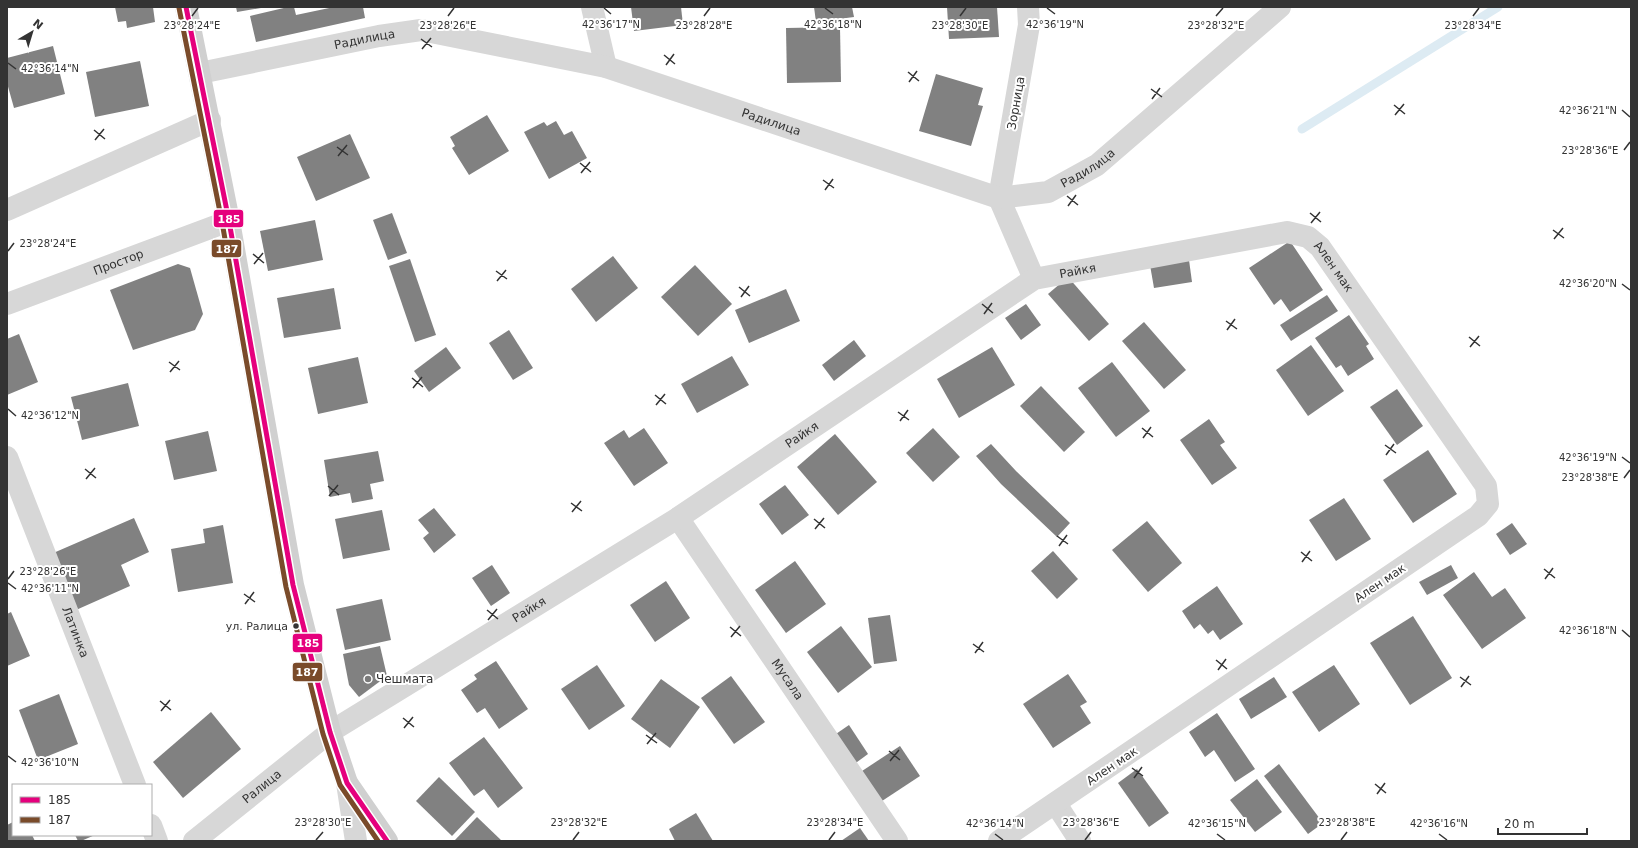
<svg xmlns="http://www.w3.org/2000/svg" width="1638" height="848" viewBox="0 0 1638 848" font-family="'DejaVu Sans',sans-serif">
<rect width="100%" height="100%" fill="#fff"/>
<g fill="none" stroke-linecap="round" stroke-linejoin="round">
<polyline stroke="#ddebf3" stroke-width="9" points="1302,129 1498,7"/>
</g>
<g fill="#818181">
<polygon points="115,7 153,7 155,22 127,28 126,21 118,22"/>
<polygon points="236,7 261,7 261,8 237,12"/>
<polygon points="288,7 294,7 296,15 334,7 363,7 365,18 256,42 250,16"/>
<polygon points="631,7 681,7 683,25 634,31"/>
<polygon points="814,7 852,7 854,17 816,22"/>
<polygon points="947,7 997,7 999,37 949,39"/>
<polygon points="840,27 841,82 787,83 786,28"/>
<polygon points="53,46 65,94 14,108 7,83 7,58"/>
<polygon points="140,61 149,106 95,117 86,72"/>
<polygon points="936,74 983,88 978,105 983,106 971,146 919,131"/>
<polygon points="487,115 509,151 469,175 452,148 455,146 450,137"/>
<polygon points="556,121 564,135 572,131 587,158 549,179 524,132 544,122 547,126"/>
<polygon points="350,134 370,178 316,201 297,157"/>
<polygon points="392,213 407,253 388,260 373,220"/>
<polygon points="315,220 323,260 268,271 260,231"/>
<polygon points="1290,241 1323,290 1290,312 1281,299 1274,305 1249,268"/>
<polygon points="613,256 638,288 596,322 571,289"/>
<polygon points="410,259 436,335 415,342 389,266"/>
<polygon points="1189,260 1192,282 1154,288 1150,265"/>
<polygon points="178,264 190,268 203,314 195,330 133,350 110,290"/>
<polygon points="695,265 732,304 698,336 661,297"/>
<polygon points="1068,277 1109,324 1089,341 1048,294"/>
<polygon points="334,288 341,329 284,338 277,298"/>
<polygon points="786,289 800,321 749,343 735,310"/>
<polygon points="1327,295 1338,311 1291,341 1280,325"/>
<polygon points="1026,304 1041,325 1021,340 1005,318"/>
<polygon points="1349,315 1369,344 1366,346 1374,359 1348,376 1341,365 1336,368 1315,338"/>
<polygon points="1144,322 1186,370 1164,389 1122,341"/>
<polygon points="509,330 533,368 513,380 489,343"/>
<polygon points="19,334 38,382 7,395 7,339"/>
<polygon points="854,340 866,356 834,381 822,365"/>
<polygon points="1311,345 1344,391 1308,416 1276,370"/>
<polygon points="446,347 461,368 429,392 414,371"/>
<polygon points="992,347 1015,385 959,418 937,379"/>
<polygon points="732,356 749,385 697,413 681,384"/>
<polygon points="358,357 368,403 318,414 308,368"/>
<polygon points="1112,362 1150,411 1116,437 1078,388"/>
<polygon points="128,383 139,426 82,440 71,397"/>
<polygon points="1041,386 1085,432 1064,452 1020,406"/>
<polygon points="1397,389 1423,426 1397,445 1370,407"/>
<polygon points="1209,419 1225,442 1220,445 1237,468 1212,485 1180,440"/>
<polygon points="644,428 668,463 634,486 604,443 624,430 629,438"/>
<polygon points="933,428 960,457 933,482 906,453"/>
<polygon points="208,431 217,471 174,480 165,441"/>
<polygon points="835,434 877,482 838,515 797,467"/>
<polygon points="991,444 1016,471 1070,523 1057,537 1001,484 976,456"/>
<polygon points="1428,450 1457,494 1413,523 1383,480"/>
<polygon points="378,451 384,481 370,484 373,499 352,503 350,493 330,497 324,460"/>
<polygon points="785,485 809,515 782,535 759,504"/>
<polygon points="1344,498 1371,539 1336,561 1309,520"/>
<polygon points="434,508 456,535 434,553 423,538 429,533 418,520"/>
<polygon points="382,510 390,550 343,559 335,519"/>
<polygon points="134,518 149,552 121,565 130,586 76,610 51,554"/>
<polygon points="1147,521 1182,563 1148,592 1112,550"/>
<polygon points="1512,523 1527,544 1510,555 1496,534"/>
<polygon points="223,525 233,583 178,592 171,549 205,543 203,529"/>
<polygon points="1053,551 1078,579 1057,599 1031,571"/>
<polygon points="795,561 826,604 786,633 755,590"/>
<polygon points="492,565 510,593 491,606 472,578"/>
<polygon points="1451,565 1458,578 1427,595 1419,582"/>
<polygon points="1474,572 1492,597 1505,588 1526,618 1482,649 1443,595"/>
<polygon points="666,581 690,618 655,642 630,605"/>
<polygon points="1217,586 1243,624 1220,640 1213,630 1208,634 1200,624 1194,629 1182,611"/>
<polygon points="382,599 391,640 345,650 336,609"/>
<polygon points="11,612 30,656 7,666 7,614"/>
<polygon points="890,615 897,661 874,664 868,618"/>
<polygon points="1413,616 1452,678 1410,705 1370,643"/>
<polygon points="841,626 872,667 838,693 807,652"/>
<polygon points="380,646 387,676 359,697 349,685 343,654"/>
<polygon points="496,661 528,709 499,729 485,708 477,713 461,690 477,679 474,675"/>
<polygon points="597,665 625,706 589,730 561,689"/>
<polygon points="1334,665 1360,704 1319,732 1292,692"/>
<polygon points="1068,674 1087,702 1080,706 1091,723 1053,748 1023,704"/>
<polygon points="731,676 765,722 734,744 701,698"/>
<polygon points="1274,677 1287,697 1251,719 1239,699"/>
<polygon points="661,679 700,707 670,748 631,719"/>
<polygon points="59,694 78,744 38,760 19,710"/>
<polygon points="211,712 241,749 183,798 153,762"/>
<polygon points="1217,713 1255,769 1235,782 1214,750 1205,757 1189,732"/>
<polygon points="849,725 868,754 853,765 833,736"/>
<polygon points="484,737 523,788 498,808 484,789 474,796 449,763"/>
<polygon points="900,746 920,776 879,803 859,773"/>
<polygon points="1279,764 1323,823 1308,834 1264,776"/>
<polygon points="1137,769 1169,813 1149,827 1118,783"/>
<polygon points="439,777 475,812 452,836 416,801"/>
<polygon points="1257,779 1282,812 1255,832 1230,800"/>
<polygon points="696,813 713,841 675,841 669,829"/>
<polygon points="477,817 502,841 454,841"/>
<polygon points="13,822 13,835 32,835 35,841 7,841 7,825"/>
<polygon points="860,828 869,841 841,841"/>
<polygon points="75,835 95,835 81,841 78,841"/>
</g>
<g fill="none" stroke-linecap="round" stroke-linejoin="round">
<g stroke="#d7d7d7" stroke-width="22">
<polyline points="592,7 606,67"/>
<polyline points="1028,7 1029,25 999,198 1034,279"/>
<path id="s1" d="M200 73 379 36 421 30 606 67 999 198 1048 192 1097 165 1280 7"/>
<polyline points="7,210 210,120"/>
<path id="s2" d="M7 304 229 221"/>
<path id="s3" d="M7 457 135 785"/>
<path id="s4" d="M678 518 897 841"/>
<polyline points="347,783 356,841"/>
<polyline points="1056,804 1080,841"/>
<polyline points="151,825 157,841"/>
<path id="s5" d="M194 841 330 732 678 518 1034 279 1287 232 1308 237 1320 247 1486 486 1488 504 1478 516 999 841"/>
</g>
<polyline stroke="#d0d0d0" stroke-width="22" points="186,7 229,221 293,585 330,732 347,783 387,841"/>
<defs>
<polyline id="bus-1" points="186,7 229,221 293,585 330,732 347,783 387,841"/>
<polyline id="bus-2" points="179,8 222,222 286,587 323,734 340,785 378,841"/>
</defs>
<use href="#bus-1" stroke="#fff" stroke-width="8"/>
<use href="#bus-2" stroke="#fff" stroke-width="8"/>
<use href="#bus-1" stroke="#e5007d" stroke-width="5"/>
<use href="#bus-2" stroke="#7a4b2a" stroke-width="5"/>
</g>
<path fill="none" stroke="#333" stroke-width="1.5" d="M604 8 611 14M825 8 833 14M1047 8 1055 14M192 16 198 8M448 16 454 8M704 16 710 8M960 16 966 8M1216 16 1223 8M1473 16 1479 8M421 39 432 47M422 49 431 38M664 55 675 64M8 63 16 69M666 65 674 54M908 72 919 81M909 82 917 71M1151 89 1162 97M1152 99 1160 88M1394 105 1405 114M1622 110 1630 117M1395 115 1404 104M94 130 105 139M95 140 104 129M337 147 348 155M1624 150 1630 142M338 156 347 145M580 163 591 172M581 173 590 162M823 180 834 188M825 190 833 179M1067 196 1078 205M1068 206 1076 195M1310 213 1321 222M1311 223 1320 212M1553 230 1564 238M1554 239 1563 228M8 251 14 243M253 254 264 263M254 264 263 253M496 271 507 279M497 281 506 270M1622 284 1630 290M739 287 750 296M741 297 749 286M982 304 993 313M984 314 992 303M1226 321 1237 329M1227 330 1235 319M1469 337 1480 346M1470 347 1479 336M169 362 180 370M170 372 179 361M412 378 423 387M413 388 422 377M655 395 666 404M656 405 665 394M8 409 16 416M898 412 909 420M900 421 908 410M1142 428 1153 437M1143 438 1151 427M1385 445 1396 453M1386 455 1394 444M1622 457 1630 463M85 469 96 478M1624 478 1630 470M86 479 95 468M328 486 339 495M329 496 338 485M571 503 582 511M572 512 581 501M814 519 825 528M815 529 824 518M1057 536 1068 544M1059 546 1067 535M1301 552 1312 561M1302 562 1310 551M1544 569 1555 578M8 579 14 571M1545 579 1553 568M8 583 16 589M244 594 255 602M245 604 254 592M487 610 498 619M488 620 497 609M730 627 741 636M1622 630 1630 637M731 637 740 626M973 644 984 652M975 653 983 642M1216 660 1227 669M1218 670 1226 659M1460 677 1471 685M1461 687 1469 676M160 701 171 710M161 711 170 700M403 718 414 727M404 728 413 717M646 735 657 743M647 744 656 733M889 751 900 760M8 756 16 762M890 761 899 750M1132 768 1143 776M1134 778 1142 767M1375 784 1386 793M1377 794 1385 783M995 834 1003 840M1217 834 1225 840M1439 834 1447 840M316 840 323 832M573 840 579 832M829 840 835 832M1085 840 1091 832M1341 840 1347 832"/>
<circle fill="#333" stroke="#fff" stroke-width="1.5" cx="296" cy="626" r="3.5"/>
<circle fill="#7a7a7a" stroke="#fff" stroke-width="1.5" cx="368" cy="679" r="4"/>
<g text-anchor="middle" stroke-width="4" stroke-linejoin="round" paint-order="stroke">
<g font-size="11" fill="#333" stroke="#fff" text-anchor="end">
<text x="288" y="630">ул. Ралица</text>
</g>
<g font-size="12" fill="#333" stroke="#fff">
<text dy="4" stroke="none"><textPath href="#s1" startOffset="168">Радилица</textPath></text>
<text transform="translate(1016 103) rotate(-80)" y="4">Зорница</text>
<text dy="4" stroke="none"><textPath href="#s1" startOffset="588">Радилица</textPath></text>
<text dy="4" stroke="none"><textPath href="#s1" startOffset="924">Радилица</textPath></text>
<text dy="4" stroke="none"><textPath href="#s2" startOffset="119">Простор</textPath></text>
<text dy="4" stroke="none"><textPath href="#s5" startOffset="1330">Ален мак</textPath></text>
<text dy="4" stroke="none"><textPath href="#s5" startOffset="1056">Райкя</textPath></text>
<text dy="4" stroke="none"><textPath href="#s5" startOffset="732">Райкя</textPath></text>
<text transform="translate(1380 583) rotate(-34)" y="4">Ален мак</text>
<text dy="4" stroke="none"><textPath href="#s5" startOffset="408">Райкя</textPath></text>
<text dy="4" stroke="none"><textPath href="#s3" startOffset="188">Латинка</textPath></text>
<text dy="4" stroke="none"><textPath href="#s4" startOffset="195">Мусала</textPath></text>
<text transform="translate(1112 766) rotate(-34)" y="4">Ален мак</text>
<text dy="4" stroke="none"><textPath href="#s5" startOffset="87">Ралица</textPath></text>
</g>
<g font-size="12" fill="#333" stroke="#fff" text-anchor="start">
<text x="376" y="683">Чешмата</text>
</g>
</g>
<g font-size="10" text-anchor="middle" fill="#333" stroke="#fff" stroke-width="4" stroke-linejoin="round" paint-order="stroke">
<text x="611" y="28">42°36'17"N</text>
<text x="833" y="28">42°36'18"N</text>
<text x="1055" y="28">42°36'19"N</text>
<text x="192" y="29">23°28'24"E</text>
<text x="704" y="29">23°28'28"E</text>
<text x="1216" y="29">23°28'32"E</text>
<text x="1473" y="29">23°28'34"E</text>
<text x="448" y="29">23°28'26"E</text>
<text x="960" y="29">23°28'30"E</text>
<text x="50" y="72">42°36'14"N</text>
<text x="1588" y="114">42°36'21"N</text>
<text x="1590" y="154">23°28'36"E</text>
<text x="48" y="247">23°28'24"E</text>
<text x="1588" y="287">42°36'20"N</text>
<text x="50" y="419">42°36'12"N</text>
<text x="1588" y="461">42°36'19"N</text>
<text x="1590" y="481">23°28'38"E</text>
<text x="48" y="575">23°28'26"E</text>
<text x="50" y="592">42°36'11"N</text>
<text x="1588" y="634">42°36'18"N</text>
<text x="50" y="766">42°36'10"N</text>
<text x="323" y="826">23°28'30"E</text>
<text x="579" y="826">23°28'32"E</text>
<text x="835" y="826">23°28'34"E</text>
<text x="1091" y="826">23°28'36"E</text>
<text x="1347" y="826">23°28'38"E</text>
<text x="995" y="827">42°36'14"N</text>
<text x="1217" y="827">42°36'15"N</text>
<text x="1439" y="827">42°36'16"N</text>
</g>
<g stroke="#fff" stroke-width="1.5">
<rect x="213" y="209" width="31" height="19" rx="4" fill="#e5007d"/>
<rect x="211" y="239" width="31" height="19" rx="4" fill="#7a4b2a"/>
<rect x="292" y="633" width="31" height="20" rx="4" fill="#e5007d"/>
<rect x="292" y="662" width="31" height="20" rx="4" fill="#7a4b2a"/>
</g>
<g font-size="11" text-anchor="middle" font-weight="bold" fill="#fff">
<text x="229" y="223">185</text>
<text x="227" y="253">187</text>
<text x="308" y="647">185</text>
<text x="307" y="676">187</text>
</g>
<rect width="1638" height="848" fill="none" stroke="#333333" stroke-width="16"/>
<rect x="12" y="784" width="140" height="52" fill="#ffffff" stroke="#adadad"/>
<rect x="20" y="797" width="20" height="6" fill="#e5007d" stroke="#adadad"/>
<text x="48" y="804" font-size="12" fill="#333333">185</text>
<rect x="20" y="817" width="20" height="6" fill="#7a4b2a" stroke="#adadad"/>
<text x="48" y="824" font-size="12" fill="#333333">187</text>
<g transform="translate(32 32) rotate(38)" stroke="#ffffff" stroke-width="3" paint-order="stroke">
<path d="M0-3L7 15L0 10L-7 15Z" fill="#333333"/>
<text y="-6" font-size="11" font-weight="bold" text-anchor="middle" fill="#333333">N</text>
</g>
<path d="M1498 828v6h89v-6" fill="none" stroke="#333333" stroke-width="2"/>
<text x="1504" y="828" font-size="12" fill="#333333" stroke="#ffffff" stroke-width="3" paint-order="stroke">20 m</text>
</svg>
